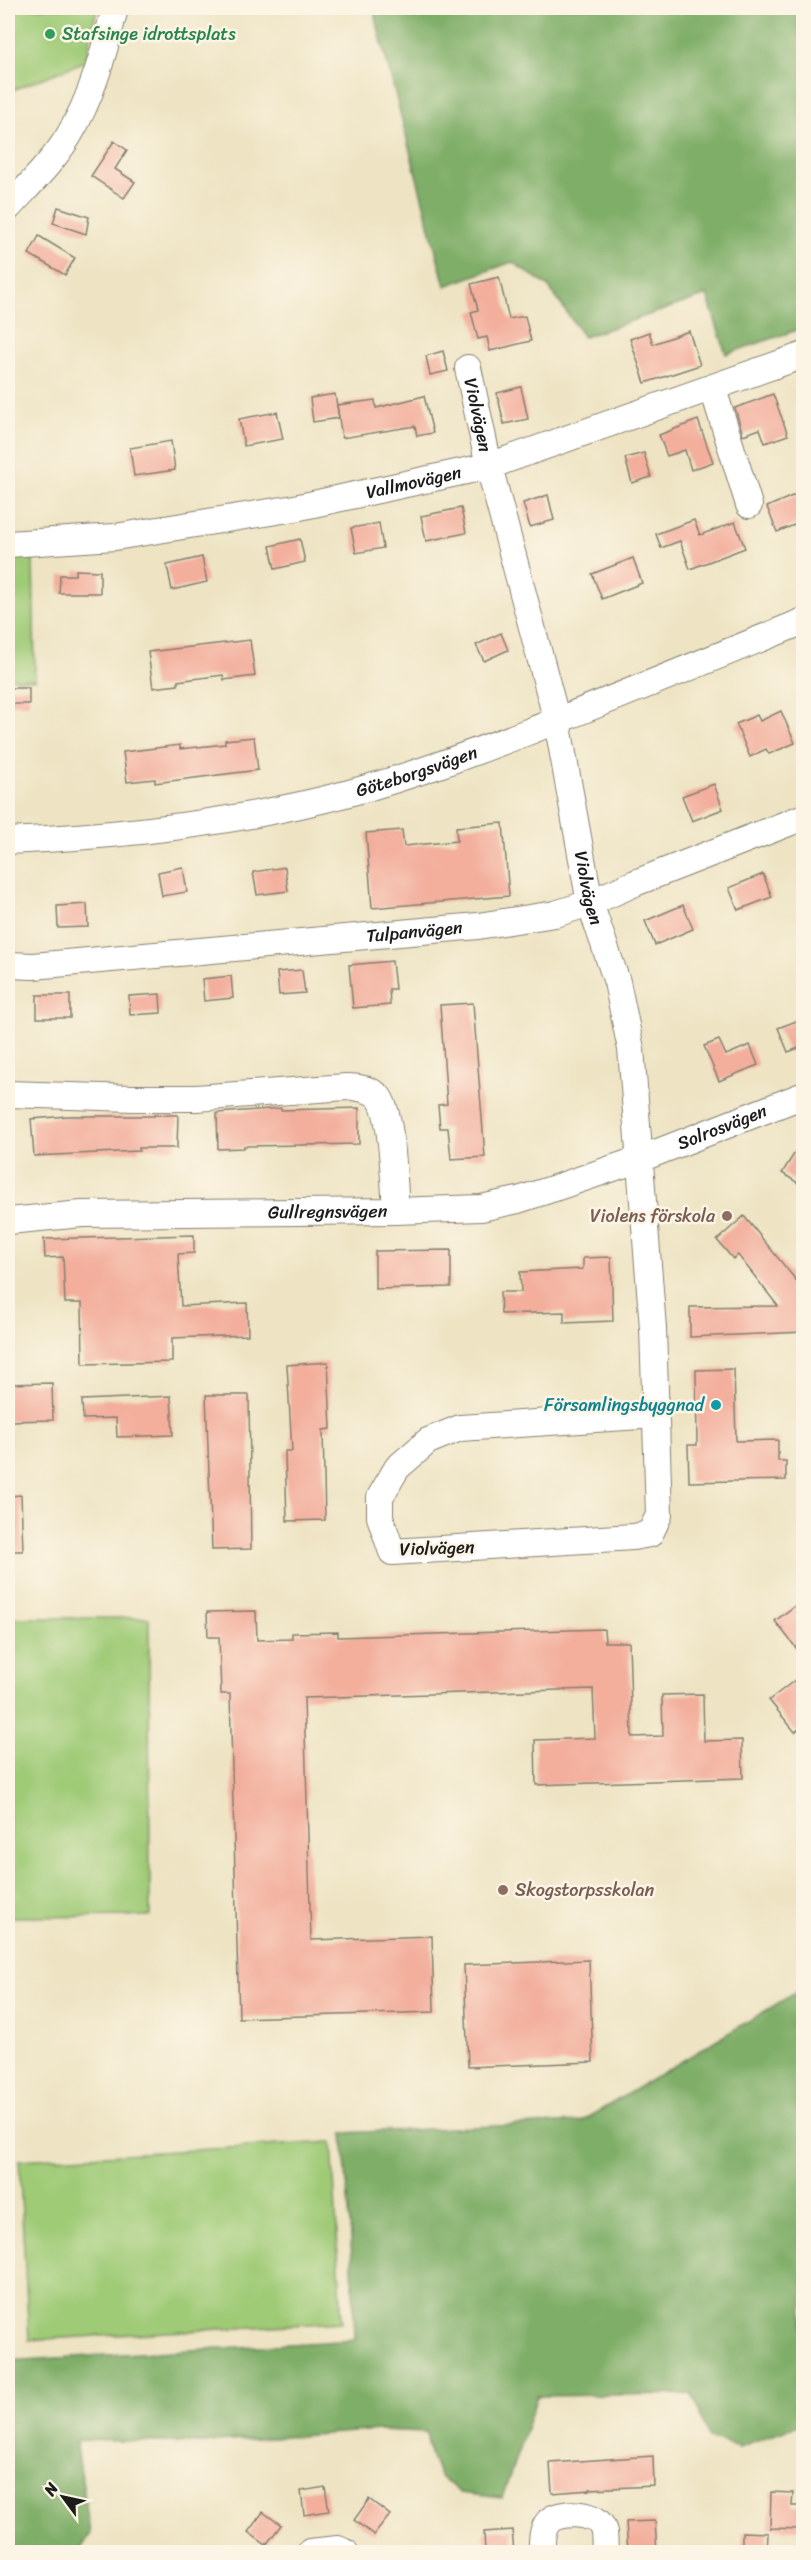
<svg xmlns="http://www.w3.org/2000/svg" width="811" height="2560" viewBox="0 0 811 2560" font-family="Sriracha,sans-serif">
<rect width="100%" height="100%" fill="#fcf5e5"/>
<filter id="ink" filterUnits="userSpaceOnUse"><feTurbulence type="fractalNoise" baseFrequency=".0167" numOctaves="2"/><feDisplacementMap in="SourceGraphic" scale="12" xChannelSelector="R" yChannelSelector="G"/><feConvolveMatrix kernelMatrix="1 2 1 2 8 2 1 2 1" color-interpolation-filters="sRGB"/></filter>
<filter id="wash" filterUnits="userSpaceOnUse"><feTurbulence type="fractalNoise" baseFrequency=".008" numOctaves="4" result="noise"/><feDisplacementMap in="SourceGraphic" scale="24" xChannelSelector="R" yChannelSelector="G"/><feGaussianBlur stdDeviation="1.35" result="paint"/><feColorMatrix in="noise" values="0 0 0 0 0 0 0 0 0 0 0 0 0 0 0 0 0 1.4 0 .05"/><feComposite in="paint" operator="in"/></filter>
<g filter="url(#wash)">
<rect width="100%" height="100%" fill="#eee4c4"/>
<g fill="#9fca76" stroke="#5e7349" stroke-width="1.5">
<polygon points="8,8 97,8 86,61 8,92"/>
<polygon points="33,553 35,680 8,678 8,555"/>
<polygon points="8,1618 149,1618 150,1916 8,1917"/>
<polygon points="332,2142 342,2322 29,2340 19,2160"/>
</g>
<g fill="#7fae67" stroke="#4e6542" stroke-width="1.5">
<polygon points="373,8 803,8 803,328 726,354 707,295 584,337 548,286 512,262 445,286"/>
<polygon points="803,1988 803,2423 739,2447 709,2438 692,2394 537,2396 502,2498 460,2493 439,2475 431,2458 426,2432 380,2430 202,2443 76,2440 90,2533 78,2552 8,2552 8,2361 355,2340 351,2239 343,2133 581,2122"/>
</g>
<g id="blocks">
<g fill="#f3ae9c">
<polygon points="114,141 127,150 115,169 135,182 124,198 91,176"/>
<polygon points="58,207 89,217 86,234 53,223"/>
<polygon points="39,236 75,258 65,275 29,254"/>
<polygon points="499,277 509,319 525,316 531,341 490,351 487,337 478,339 471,312 478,310 471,284"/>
<polygon points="689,331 700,365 645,383 630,339 649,332 653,344"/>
<polygon points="443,351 448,371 430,375 426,356"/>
<polygon points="521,387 528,419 504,424 497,393"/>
<polygon points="335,394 339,418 313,422 310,398"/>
<polygon points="773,394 788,435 765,443 760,429 743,435 735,408"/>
<polygon points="424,396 433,433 417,436 415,426 342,438 337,405 375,400 376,408"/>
<polygon points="277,412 283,439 244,446 239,419"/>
<polygon points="698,420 713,462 691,470 685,450 667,456 659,435"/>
<polygon points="171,441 175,470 134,476 130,448"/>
<polygon points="644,453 651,477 632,483 625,458"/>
<polygon points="804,491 804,521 777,532 767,507"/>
<polygon points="548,495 554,520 530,527 523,503"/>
<polygon points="461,508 466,533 426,541 421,516"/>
<polygon points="694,520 700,535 735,522 745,548 690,569 680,541 661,548 656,534"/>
<polygon points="379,523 383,548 356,553 351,528"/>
<polygon points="300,539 305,562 275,569 270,546"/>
<polygon points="202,557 207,582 172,590 167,565"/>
<polygon points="633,558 642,583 602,599 592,574"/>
<polygon points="76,570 100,571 100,593 59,593 60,575 75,575"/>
<polygon points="501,633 508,650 484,661 476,645"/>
<polygon points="250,640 255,676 224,680 223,675 178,681 178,685 153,688 148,652"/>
<rect x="8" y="688" width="21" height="16"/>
<polygon points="781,711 795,743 769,754 766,749 750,757 736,724 757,715 760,721"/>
<polygon points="254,737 258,770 155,783 155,779 127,782 123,752 180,745 180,749 225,744 225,740"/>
<polygon points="714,784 723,809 692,821 682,796"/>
<polygon points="503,823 509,896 372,908 366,833 402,830 404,846 457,841 456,827"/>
<polygon points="183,867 187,892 162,896 158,872"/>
<polygon points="285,867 288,891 257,895 253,872"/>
<polygon points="763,874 772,897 738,910 729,888"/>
<polygon points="87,904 88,927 58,928 57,906"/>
<polygon points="683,905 693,929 655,945 645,921"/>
<polygon points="392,961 395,989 389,989 390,1005 353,1008 349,965"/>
<polygon points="302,970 305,993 279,995 277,972"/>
<polygon points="231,976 233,998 204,1001 202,979"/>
<polygon points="160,994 161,1013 130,1015 129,996"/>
<rect x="37" y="995" width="33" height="23"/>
<polygon points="473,1003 485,1157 451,1159 448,1128 440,1128 438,1105 447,1104 440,1005"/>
<polygon points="804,1018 804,1046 788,1052 778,1028"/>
<polygon points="719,1040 726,1055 750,1045 758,1065 719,1081 704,1046"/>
<polygon points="281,1108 281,1110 359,1108 359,1144 244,1146 244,1148 218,1149 217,1113"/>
<polygon points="154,1115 178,1115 177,1148 139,1148 139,1151 34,1156 31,1119 68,1116 154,1116"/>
<polygon points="804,1138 804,1187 782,1173"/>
<polygon points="744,1216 804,1290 804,1332 690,1337 690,1307 778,1306 738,1255 733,1259 717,1240"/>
<polygon points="194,1235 194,1253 178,1254 181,1306 247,1303 248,1335 172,1338 172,1362 83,1364 82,1303 65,1303 63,1257 45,1258 44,1239"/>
<polygon points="451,1250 451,1287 375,1289 375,1251"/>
<polygon points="611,1257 613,1321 564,1323 564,1312 501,1314 500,1292 521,1292 520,1272 583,1269 583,1258"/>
<polygon points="328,1362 331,1429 323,1430 325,1520 287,1521 285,1451 292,1451 287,1365"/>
<polygon points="734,1369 736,1441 778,1440 778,1461 786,1461 786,1480 689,1482 688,1445 697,1445 696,1370"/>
<polygon points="52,1383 53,1420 8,1421 8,1384"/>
<polygon points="206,1395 249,1395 251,1549 212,1550"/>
<polygon points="171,1396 173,1435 117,1437 116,1418 83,1419 82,1400"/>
<polygon points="21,1495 23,1551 8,1551 8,1496"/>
<polygon points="804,1599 804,1658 775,1621"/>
<polygon points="256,1611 257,1640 292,1639 292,1633 338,1632 338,1637 604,1629 605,1642 629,1642 632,1737 663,1736 662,1695 703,1694 704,1741 742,1740 743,1778 536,1785 535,1740 595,1738 593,1689 304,1698 311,1940 432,1936 434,2012 239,2018 230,1694 221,1694 219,1637 208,1637 207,1612"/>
<polygon points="804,1673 804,1725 795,1732 769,1700"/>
<polygon points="589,1960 593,2062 468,2067 464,1965"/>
<polygon points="653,2456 654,2486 590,2489 590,2490 552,2493 550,2463"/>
<polygon points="325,2487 329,2511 304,2515 301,2491"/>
<polygon points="771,2492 793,2493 792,2506 801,2506 800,2529 770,2528"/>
<polygon points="369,2499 390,2515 374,2535 354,2520"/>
<polygon points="263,2512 281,2525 266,2545 248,2532"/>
<polygon points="655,2521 657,2553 628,2553 626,2522"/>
<polygon points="512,2530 514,2553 485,2553 484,2532"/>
<polygon points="742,2532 768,2533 767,2553 742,2553"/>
</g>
</g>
</g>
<g filter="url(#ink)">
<use href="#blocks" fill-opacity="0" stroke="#858070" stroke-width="1.5"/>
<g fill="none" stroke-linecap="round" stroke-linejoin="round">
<defs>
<g id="minor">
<path d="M8 208C28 186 52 163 68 137 92 98 104 52 115 8"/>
<path id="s1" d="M468 368 489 466 557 721 590 903 617 982 631 1049 653 1328 659 1515 650 1534 633 1537 392 1552 380 1517V1497L397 1468 428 1441 460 1428 656 1415"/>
<polyline points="713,389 749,505"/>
<path id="s2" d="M8 544 115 537 295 508 489 466 804 355"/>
<path id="s3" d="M8 841C122 836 238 823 349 793 409 777 467 755 525 733 618 697 711 659 804 621"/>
<path id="s4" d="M8 965 33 966 478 926 555 914 590 903 635 883 804 817"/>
<path d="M8 1094 133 1098H196L346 1087C356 1087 370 1089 378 1096 393 1112 394 1187 396 1211"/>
<path id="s5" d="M8 1221 82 1214 396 1211 481 1208 518 1200 552 1189 640 1159 804 1095"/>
<polyline points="310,2552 338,2549 345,2552"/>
<path d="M542 2552C542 2541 541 2530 549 2521 559 2511 593 2512 601 2525 606 2532 604 2544 605 2552"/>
</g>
</defs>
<use href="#minor" stroke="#858070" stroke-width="28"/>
<use href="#minor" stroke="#fff" stroke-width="26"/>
</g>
</g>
<circle fill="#2e9e5b" stroke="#fcf5e5" stroke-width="2" cx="50" cy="34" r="6"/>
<g fill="#8d6e63" stroke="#fcf5e5" stroke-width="2">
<circle cx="727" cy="1216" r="6"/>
<circle cx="503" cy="1890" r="6"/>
</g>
<circle fill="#0f9aa8" stroke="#fcf5e5" stroke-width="2" cx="716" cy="1405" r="6"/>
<g text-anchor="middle" stroke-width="5" stroke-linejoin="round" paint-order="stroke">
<g font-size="18" fill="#27864d" stroke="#fcf5e5" text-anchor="start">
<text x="62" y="40">Stafsinge idrottsplats</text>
</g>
<g font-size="18" fill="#1c1c1c" stroke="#fcf5e5">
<text dy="6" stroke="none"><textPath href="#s1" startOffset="48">Violvägen</textPath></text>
<text dy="6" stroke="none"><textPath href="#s2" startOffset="411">Vallmovägen</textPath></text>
<text dy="6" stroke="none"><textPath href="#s3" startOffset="416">Göteborgsvägen</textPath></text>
<text dy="6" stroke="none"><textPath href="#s1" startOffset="534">Violvägen</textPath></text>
<text dy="6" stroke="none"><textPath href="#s4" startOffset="408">Tulpanvägen</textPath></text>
<text dy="6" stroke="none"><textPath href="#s5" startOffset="728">Solrosvägen</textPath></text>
<text dy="6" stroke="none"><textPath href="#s5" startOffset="320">Gullregnsvägen</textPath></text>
<text transform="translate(437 1548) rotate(-2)" y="6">Violvägen</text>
</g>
<g font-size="18" fill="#785e54" stroke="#fcf5e5" text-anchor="end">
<text x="715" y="1222">Violens förskola</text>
<text x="515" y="1896" text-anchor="start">Skogstorpsskolan</text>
</g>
<g font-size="18" fill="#0d838f" stroke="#fcf5e5" text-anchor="end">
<text x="704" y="1411">Församlingsbyggnad</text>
</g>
</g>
<rect width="811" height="2560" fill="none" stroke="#fcf5e5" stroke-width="30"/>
<g transform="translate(63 2497) rotate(303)" stroke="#fcf5e5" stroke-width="4.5" paint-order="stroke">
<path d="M0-4.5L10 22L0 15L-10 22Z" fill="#1c1c1c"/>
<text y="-9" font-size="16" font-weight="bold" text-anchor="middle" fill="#1c1c1c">N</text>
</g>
</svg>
